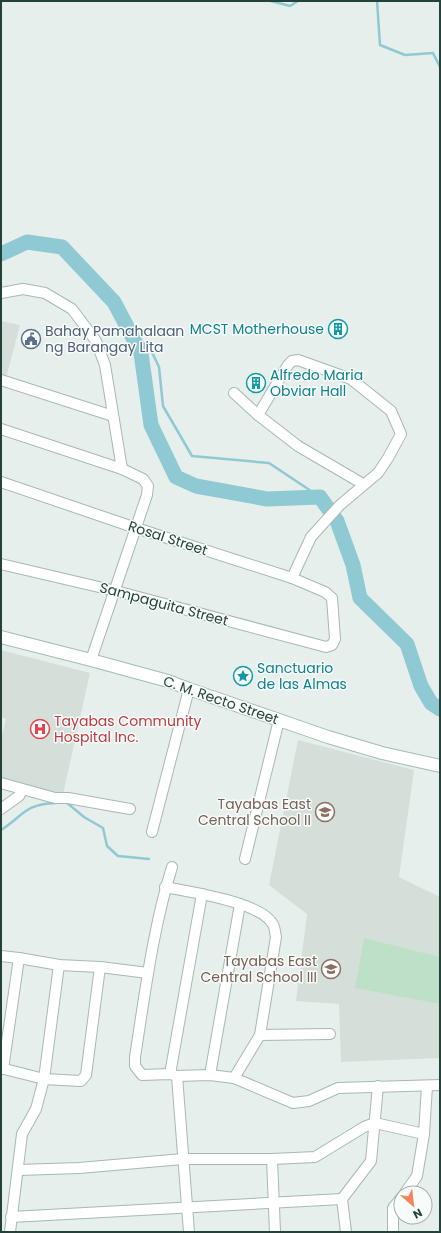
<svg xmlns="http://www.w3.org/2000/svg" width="441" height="1233" viewBox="0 0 441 1233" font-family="Poppins,sans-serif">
<rect width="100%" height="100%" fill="#e6efeb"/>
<g fill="#d4dfda">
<polygon points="1,321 20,325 6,378 1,377"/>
<polygon points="1,650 90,673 63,794 1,779 1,739 6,719 1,717"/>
<polygon points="298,740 414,770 399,877 440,897 440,1058 341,1062 339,1004 296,1001 307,914 269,885"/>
</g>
<polygon fill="#bfe0c8" points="364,938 440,957 440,1004 355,988"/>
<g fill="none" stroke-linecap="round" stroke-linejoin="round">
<g stroke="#8ec9d4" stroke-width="2.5">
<polyline points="271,1 290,6 298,1"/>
<polyline points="377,1 380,45 405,55 433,53 440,67"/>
<polyline points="132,337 149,346 159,367 163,406 192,456 269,463 320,497"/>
<polyline points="66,802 84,817 103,828 107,846 118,856 149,859"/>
<path d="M1 830C23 816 25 804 55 803"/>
</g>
<polyline stroke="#8ec9d4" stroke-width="15" points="1,254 27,242 62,247 114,302 141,353 151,425 176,477 196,486 267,499 320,497 337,521 353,565 360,598 407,644 421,686 431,703 440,709"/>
<defs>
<g id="minor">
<polyline points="1,293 23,289 45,293 72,309 96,341 105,365 122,469"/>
<polyline points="1,380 113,416"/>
<polyline points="234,393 258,415 298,446 363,484"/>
<polyline points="258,415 288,365 292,361 298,360 351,379 391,411 401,434 388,458 378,473 340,505 311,537 292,578"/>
<polyline points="1,429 122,469 143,479 148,486 147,495 91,660"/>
<polyline points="1,482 136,528 292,578 325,592 332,598 335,639 332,645 326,647 116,591 1,564"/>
<polyline points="1,783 55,798 68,798 130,809"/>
<polyline points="1,809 19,796 22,790"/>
<polyline points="152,832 189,689"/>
<polyline points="245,859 279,720"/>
<path d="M172 867C153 928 145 993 135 1057V1066L142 1075 170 1074 177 1076 210 1075 234 1078 293 1103 309 1101 338 1088 440 1085"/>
<path d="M165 887C190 892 259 902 272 923 275 926 275 933 276 937L260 1035 234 1078"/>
<polyline points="1,956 19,958 59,965 100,967 148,973"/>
<polyline points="260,1035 330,1034"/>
<polyline points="1,1068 44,1079 81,1081 86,1075 100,967"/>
<polyline points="3,1069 19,958"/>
<polyline points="170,1074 202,894"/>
<polyline points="210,1075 240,904"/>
<polyline points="177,1076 189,1232"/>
<polyline points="272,1159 275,1232"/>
<polyline points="18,1170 79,1168 183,1159 272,1159 315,1157 364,1127 375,1123 424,1134"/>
<polyline points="405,1193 417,1176 424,1134 427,1086"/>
<polyline points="11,1217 342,1199"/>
<polyline points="10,1232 22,1134 36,1109 44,1079 59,965"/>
<polyline points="346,1232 342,1199 371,1161 378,1086"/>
<polyline points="393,1232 393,1208 401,1198"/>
</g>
<polyline id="secondary" points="1,637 91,660 168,681 189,689 328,737 382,753 440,766"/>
</defs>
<use href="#minor" stroke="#a8b8b2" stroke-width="12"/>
<use href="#secondary" stroke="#a4bbb3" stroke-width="14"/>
<use href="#minor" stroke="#fff" stroke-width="10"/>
<use href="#secondary" stroke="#fff" stroke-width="12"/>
</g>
<defs>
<symbol id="building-ring" viewBox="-11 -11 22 22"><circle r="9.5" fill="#f7fbf9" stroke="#0f9aa8" stroke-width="1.5"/><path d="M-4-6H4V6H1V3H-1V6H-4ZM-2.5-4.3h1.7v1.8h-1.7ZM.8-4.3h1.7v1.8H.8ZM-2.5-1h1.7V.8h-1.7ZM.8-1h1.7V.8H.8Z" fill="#0f9aa8"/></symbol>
<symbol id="civic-ring" viewBox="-11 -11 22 22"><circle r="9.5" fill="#f7fbf9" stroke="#5c6f8a" stroke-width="1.5"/><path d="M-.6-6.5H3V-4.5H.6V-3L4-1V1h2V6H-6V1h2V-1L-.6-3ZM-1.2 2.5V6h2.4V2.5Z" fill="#5c6f8a"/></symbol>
<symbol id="sight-ring" viewBox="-11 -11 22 22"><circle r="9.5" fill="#f7fbf9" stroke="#0f9aa8" stroke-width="1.5"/><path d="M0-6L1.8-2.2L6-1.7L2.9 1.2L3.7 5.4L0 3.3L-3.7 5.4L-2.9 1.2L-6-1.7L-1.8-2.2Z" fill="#0f9aa8"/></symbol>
<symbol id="hospital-ring" viewBox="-11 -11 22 22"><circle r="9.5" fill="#f7fbf9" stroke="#e0444e" stroke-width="1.5"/><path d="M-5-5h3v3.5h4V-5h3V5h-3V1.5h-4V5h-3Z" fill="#e0444e"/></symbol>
<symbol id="school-ring" viewBox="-11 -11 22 22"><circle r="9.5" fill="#f7fbf9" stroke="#8d6e63" stroke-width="1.5"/><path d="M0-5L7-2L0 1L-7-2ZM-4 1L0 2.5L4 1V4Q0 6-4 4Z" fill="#8d6e63"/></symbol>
</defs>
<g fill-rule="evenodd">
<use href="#building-ring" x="327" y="318" width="22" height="22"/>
<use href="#civic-ring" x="20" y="328" width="22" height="22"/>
<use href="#building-ring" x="245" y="372" width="22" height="22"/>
<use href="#sight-ring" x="232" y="665" width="22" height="22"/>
<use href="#hospital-ring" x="29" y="718" width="22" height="22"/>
<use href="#school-ring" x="314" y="801" width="22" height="22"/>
<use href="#school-ring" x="320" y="958" width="22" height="22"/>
</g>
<g text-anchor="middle" stroke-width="3" stroke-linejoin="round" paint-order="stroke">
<g font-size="14" fill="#0d838f" stroke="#f7fbf9" text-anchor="start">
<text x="324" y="334" text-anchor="end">MCST Motherhouse</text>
<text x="270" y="380">Alfredo Maria<tspan x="270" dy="16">Obviar Hall</tspan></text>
<text x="257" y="673">Sanctuario<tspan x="257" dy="16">de las Almas</tspan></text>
</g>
<g font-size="14" fill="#4e5e75" stroke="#f7fbf9" text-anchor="start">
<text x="45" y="336">Bahay Pamahalaan<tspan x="45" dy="16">ng Barangay Lita</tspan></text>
</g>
<g font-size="14" fill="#24423a" stroke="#f7fbf9">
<text transform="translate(168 538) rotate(18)" y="5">Rosal Street</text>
<text transform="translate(164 604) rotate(15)" y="5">Sampaguita Street</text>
<text transform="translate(221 700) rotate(19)" y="5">C. M. Recto Street</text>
</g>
<g font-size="14" fill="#be3a42" stroke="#f7fbf9" text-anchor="start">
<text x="54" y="726">Tayabas Community<tspan x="54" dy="16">Hospital Inc.</tspan></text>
</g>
<g font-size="14" fill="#785e54" stroke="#f7fbf9" text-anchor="end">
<text x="311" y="809">Tayabas East<tspan x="311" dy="16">Central School II</tspan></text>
<text x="317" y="966">Tayabas East<tspan x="317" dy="16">Central School III</tspan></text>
</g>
</g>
<rect width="441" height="1233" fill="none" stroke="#24423a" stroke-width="4"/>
<g transform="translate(413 1205) rotate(152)"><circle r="19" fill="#f7fbf9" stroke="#a3b1ad"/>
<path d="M0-3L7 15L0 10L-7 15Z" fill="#f4845f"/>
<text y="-6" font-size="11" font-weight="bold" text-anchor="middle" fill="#24423a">N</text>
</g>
</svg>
